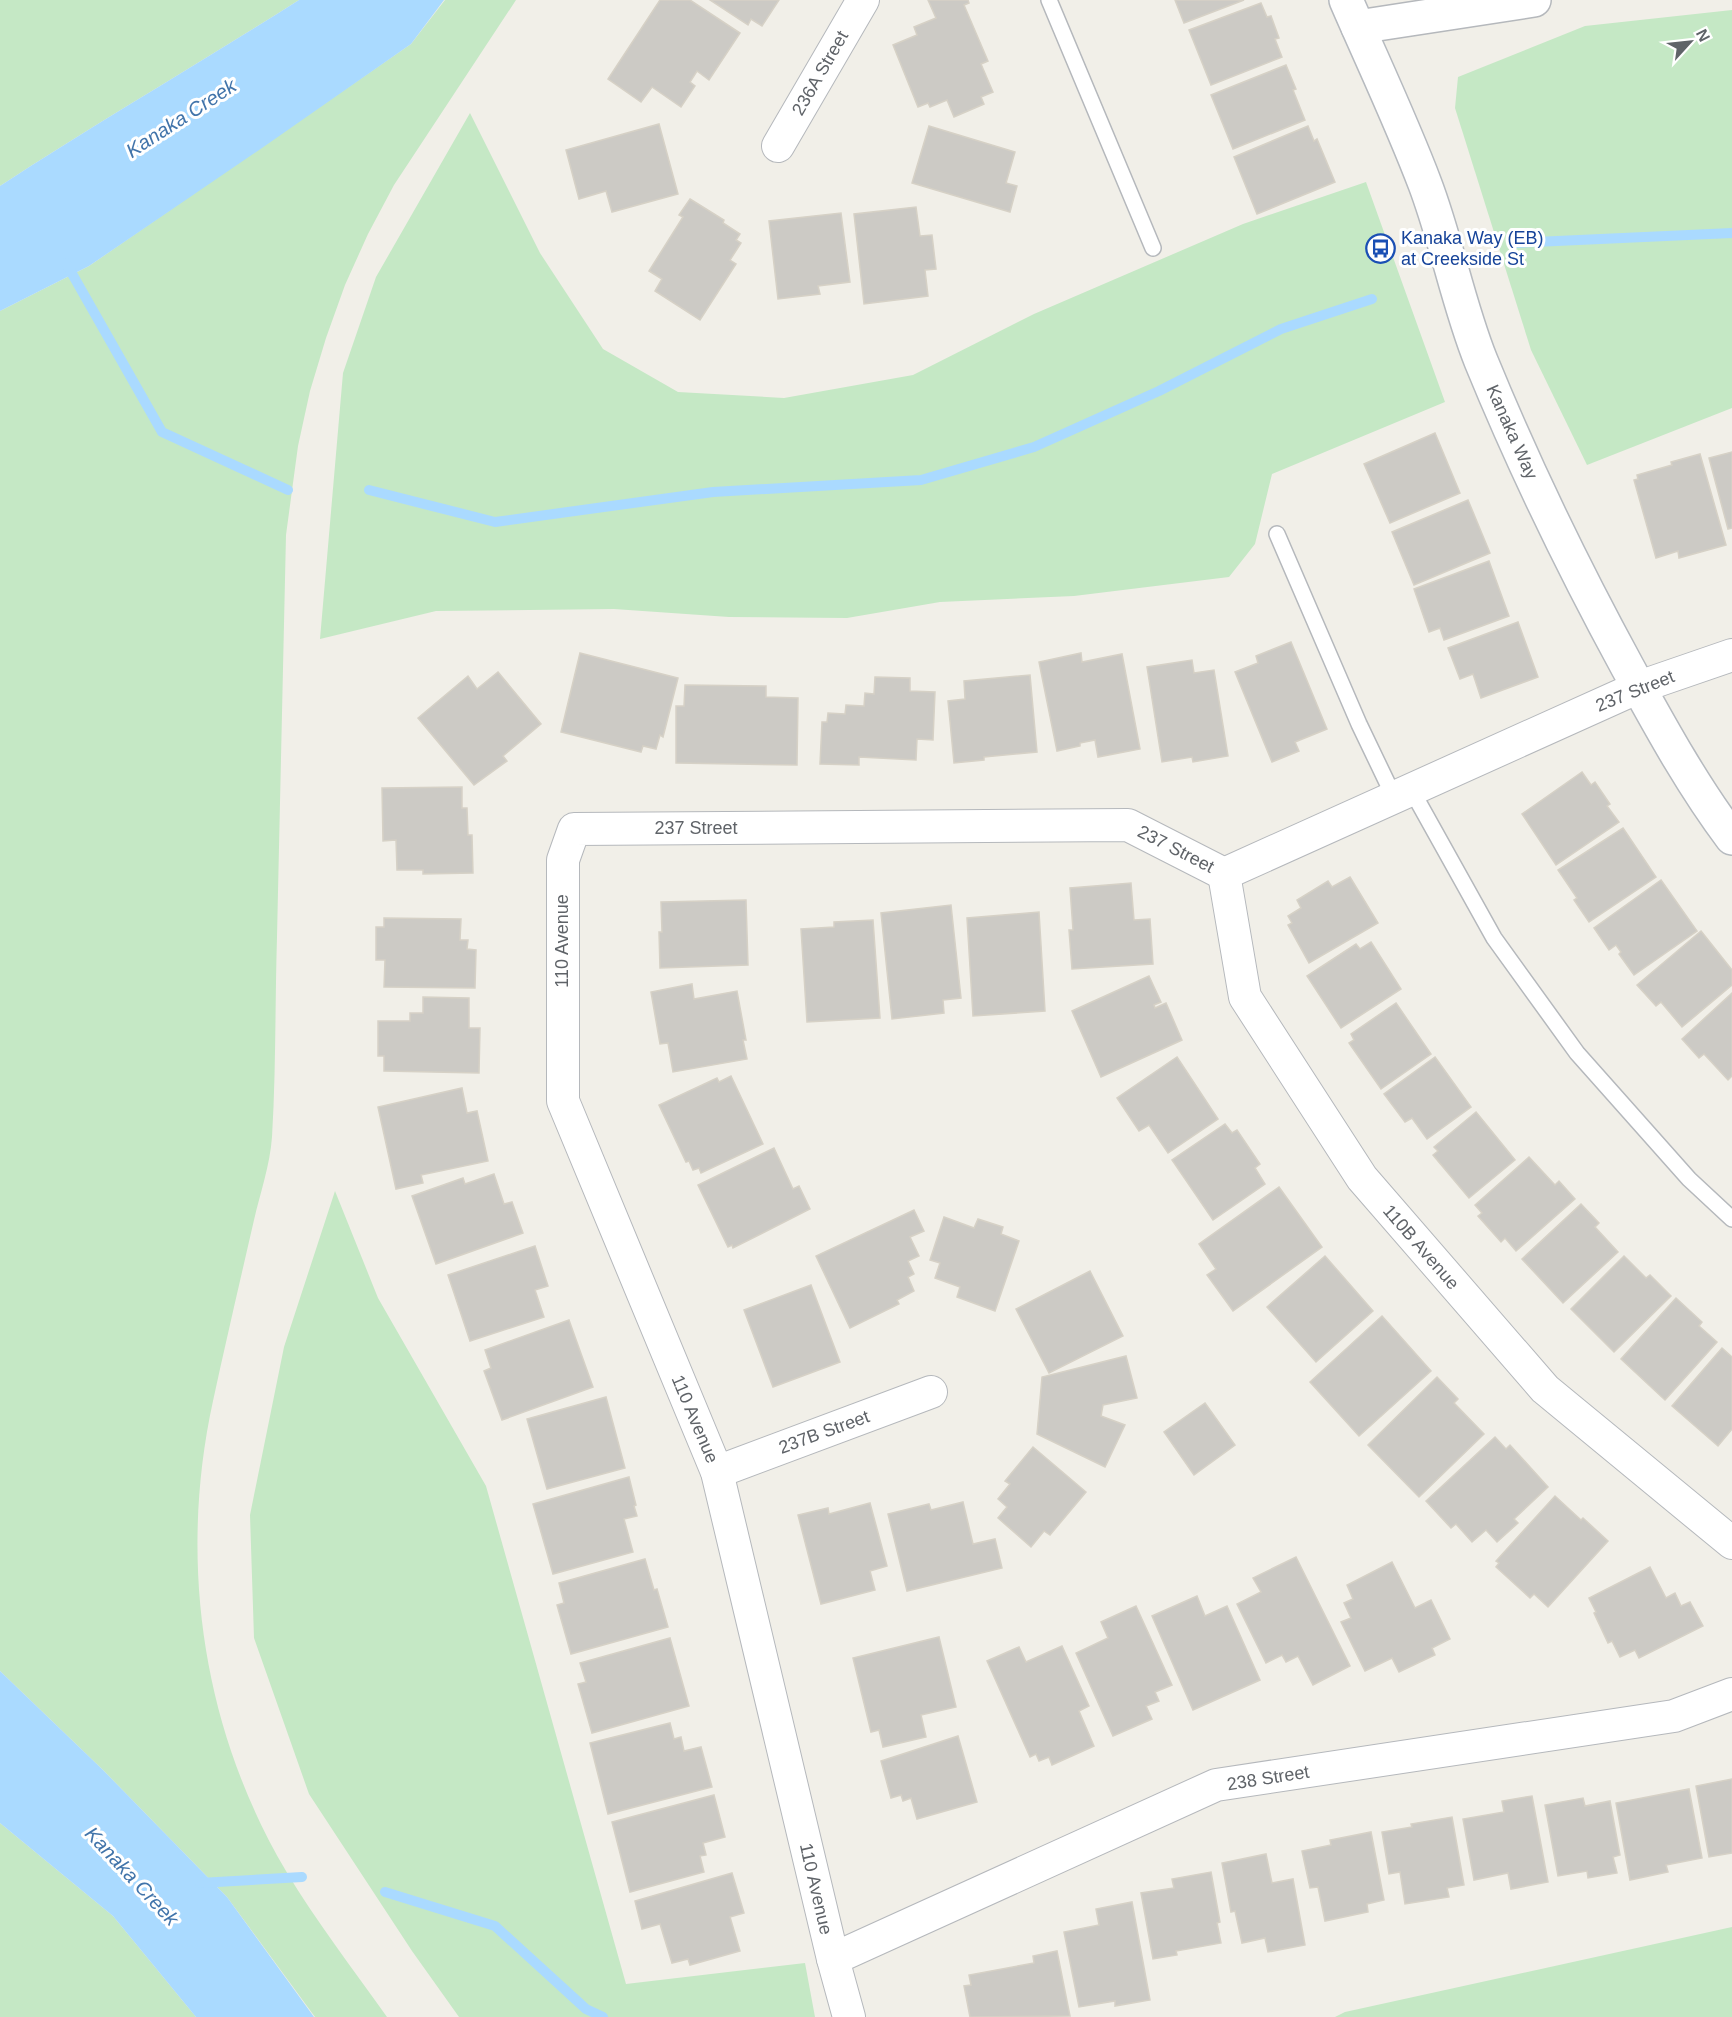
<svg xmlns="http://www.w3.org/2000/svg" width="1732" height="2017" viewBox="0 0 1732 2017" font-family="Helvetica,sans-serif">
<rect width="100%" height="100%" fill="#f1efe8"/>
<g fill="#c5e8c5">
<path d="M0 0H299C200 63 98 122 0 186Z"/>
<path d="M445 0H516L394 185 368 234 345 285 326 338 310 391 298 446 286 535C283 669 280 803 277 937 275 1003 276 1071 272 1137 270 1165 260 1194 254 1220 240 1281 226 1341 213 1401 178 1561 202 1729 286 1871 316 1921 353 1969 387 2017H315L227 1897 103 1770 0 1671V311L89 266 411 44Z"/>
<polygon points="1732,10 1732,408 1587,465 1531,350 1455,108 1458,77 1585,26"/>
<polygon points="470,113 540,253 603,349 678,392 784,398 913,375 1034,314 1243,224 1366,182 1445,402 1272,474 1255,544 1229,577 1074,596 940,602 847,618 729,617 614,609 436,611 320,639 343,373 376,277"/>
<polygon points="335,1191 378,1298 486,1486 626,1984 805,1963 815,2017 459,2017 412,1951 309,1794 254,1638 250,1515 284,1347"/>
<polygon points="0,1823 113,1916 196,2017 0,2017"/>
<polygon points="1732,1927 1732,2017 1335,2017 1345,2012"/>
</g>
<g fill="#aadaff">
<path d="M299 0H444L411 44 262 148 89 266 0 311V186C98 122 200 63 299 0Z"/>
<polygon points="0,1671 103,1770 227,1897 314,2017 196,2017 113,1916 0,1823"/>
</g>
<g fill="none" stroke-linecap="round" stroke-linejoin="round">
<g stroke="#aadaff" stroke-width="10">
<polyline points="1514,243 1732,233"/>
<polyline points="66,263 162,432 288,490"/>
<polyline points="369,490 495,522 713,492 921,480 1034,447 1159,391 1281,329 1372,299"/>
<polyline points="200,1883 302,1877"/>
<polyline points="385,1892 495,1926 586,2009 603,2017"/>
</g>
</g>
<g fill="#cccac5" stroke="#d6d1c6" stroke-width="1.5">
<polygon points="660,0 690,0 740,33 709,80 697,71 690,82 695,86 681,107 652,87 641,102 608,79"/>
<polygon points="710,0 779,0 762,26 751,19 748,25"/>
<polygon points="928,0 968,0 969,3 964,5 988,61 981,64 993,92 981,97 984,104 954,117 947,100 930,107 928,103 918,107 893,45 917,35 914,27 936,18"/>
<polygon points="1175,0 1244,0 1184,23"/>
<polygon points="1261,3 1267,17 1271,16 1279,38 1275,39 1282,57 1211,85 1189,30"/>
<polygon points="1286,65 1296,89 1293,90 1305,120 1233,149 1211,95"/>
<polygon points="659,124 678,194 612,212 606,191 579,199 566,150"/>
<polygon points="929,126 1015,152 1006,183 1017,186 1010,212 912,183"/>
<polygon points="1308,126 1314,141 1317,139 1335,182 1257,214 1234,157"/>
<polygon points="690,199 724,220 723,223 740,234 736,240 741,243 730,260 736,264 700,320 655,291 662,279 649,271 683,217 679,215"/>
<polygon points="916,207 920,236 932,235 936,269 925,270 928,296 864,304 854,214"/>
<polygon points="841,213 850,282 818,286 820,294 778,299 769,221"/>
<polygon points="1435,433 1460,493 1390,523 1364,464"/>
<polygon points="1732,452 1732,528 1728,529 1709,458"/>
<polygon points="1700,454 1726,545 1679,558 1678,551 1656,558 1634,480 1638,479 1637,475 1672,465 1671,462"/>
<polygon points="1468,500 1490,553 1414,585 1392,532"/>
<polygon points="1489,561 1509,616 1444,640 1440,628 1429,632 1414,589"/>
<polygon points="1518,622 1538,677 1481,698 1473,674 1460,679 1448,648"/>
<polygon points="1291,642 1327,729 1295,742 1299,751 1272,762 1235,672 1258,663 1256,656"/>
<polygon points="580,653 678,678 663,737 660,735 656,749 643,746 641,752 561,732"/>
<polygon points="1081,653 1082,662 1122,654 1140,749 1098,757 1095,740 1080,743 1080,746 1057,751 1039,662"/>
<polygon points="1192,660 1194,673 1214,670 1228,756 1193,762 1192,757 1162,762 1147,667"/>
<polygon points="498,672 541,724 503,756 507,761 474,785 418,718 468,676 477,689"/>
<polygon points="1030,675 1037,752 984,757 984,760 954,763 948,701 965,699 964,681"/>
<polygon points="875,677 910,678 910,691 935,692 933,740 917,739 916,760 859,757 859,765 820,764 822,722 827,722 828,713 845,714 846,705 864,706 865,693 874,694"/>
<polygon points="685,685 766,686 766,697 798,698 797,765 676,763 676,706 684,706"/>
<polygon points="1582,772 1591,785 1595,782 1610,804 1607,806 1619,822 1556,865 1522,814"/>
<polygon points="462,787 462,808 467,808 468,835 472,835 473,873 423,874 423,870 397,870 396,840 383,841 382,788"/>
<polygon points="1623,828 1656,877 1589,922 1574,900 1577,898 1558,870"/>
<polygon points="1350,877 1378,923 1309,963 1288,925 1292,923 1288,916 1301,908 1297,900 1328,881 1332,887"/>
<polygon points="1661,880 1697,931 1634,975 1619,954 1621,952 1616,945 1609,950 1594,928"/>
<polygon points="1131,883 1134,920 1150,919 1153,964 1072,969 1069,930 1073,930 1070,888"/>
<polygon points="746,900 748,965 660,968 659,932 662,932 661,902"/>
<polygon points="951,905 961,998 943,1000 944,1013 892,1019 881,913"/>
<polygon points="1039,912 1045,1011 973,1016 967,918"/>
<polygon points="384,918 461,919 460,940 468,940 467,949 476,950 475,988 384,987 385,960 376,960 376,927 384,927"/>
<polygon points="873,920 880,1018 807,1022 801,929 834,927 834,922"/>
<polygon points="1701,931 1732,970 1732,985 1682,1027 1661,1002 1656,1006 1637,985"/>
<polygon points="1371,942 1401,989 1341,1028 1307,976 1356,944 1360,949"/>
<polygon points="1149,976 1161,1002 1154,1005 1155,1008 1166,1003 1182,1040 1101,1077 1072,1011"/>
<polygon points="692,984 694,999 737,991 746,1040 743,1040 747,1059 673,1072 668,1043 660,1044 651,992"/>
<polygon points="1732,993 1732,1076 1728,1080 1704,1054 1699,1058 1682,1039"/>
<polygon points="423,997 469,998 469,1028 480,1028 479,1073 384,1071 384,1056 378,1056 378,1021 410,1021 410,1013 423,1013"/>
<polygon points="1396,1003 1431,1054 1381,1089 1349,1043 1354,1040 1351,1034"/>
<polygon points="1177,1057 1218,1119 1168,1153 1149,1125 1139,1131 1117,1098"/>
<polygon points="1435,1057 1471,1107 1427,1139 1412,1118 1405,1122 1384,1094"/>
<polygon points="731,1076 763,1144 701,1173 699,1168 693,1170 689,1161 686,1162 659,1105 717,1078 719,1082"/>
<polygon points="462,1088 467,1113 477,1111 488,1161 421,1175 423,1183 396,1189 378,1107"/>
<polygon points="1476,1112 1515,1160 1469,1198 1433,1155 1438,1151 1434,1147"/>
<polygon points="1225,1124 1232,1133 1237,1130 1260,1164 1255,1168 1265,1184 1213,1220 1172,1160"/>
<polygon points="774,1148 793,1189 799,1186 810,1209 733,1248 732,1245 728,1247 698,1185"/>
<polygon points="1529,1157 1555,1185 1559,1181 1575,1199 1516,1251 1505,1238 1501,1242 1478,1216 1482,1213 1475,1205"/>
<polygon points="494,1174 504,1204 512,1202 523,1233 436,1264 412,1196 463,1178 465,1184"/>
<polygon points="1279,1187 1322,1247 1233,1311 1207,1275 1216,1269 1199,1244"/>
<polygon points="1581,1204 1599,1223 1595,1227 1618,1252 1563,1303 1522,1259"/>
<polygon points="914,1210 924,1231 910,1237 919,1256 908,1261 914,1274 908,1277 914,1291 897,1300 899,1304 850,1328 816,1256"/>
<polygon points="944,1217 974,1228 978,1219 1003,1227 1001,1234 1019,1241 995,1311 957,1297 960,1287 935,1278 940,1263 930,1260"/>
<polygon points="535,1246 548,1286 535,1290 544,1317 470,1341 448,1275"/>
<polygon points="1325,1256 1373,1311 1316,1362 1267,1307"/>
<polygon points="1624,1256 1646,1278 1650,1275 1671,1296 1614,1352 1571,1309"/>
<polygon points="1090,1271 1123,1336 1049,1373 1016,1309"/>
<polygon points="811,1285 840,1362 773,1387 744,1310"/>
<polygon points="1676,1298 1702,1322 1699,1326 1717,1342 1665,1400 1621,1359"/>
<polygon points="1382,1316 1431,1371 1359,1436 1310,1382"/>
<polygon points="569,1320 593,1387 502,1420 484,1371 491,1368 485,1350"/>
<polygon points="1722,1348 1732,1357 1732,1429 1718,1446 1672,1406"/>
<polygon points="1126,1356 1137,1398 1103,1405 1101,1416 1125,1425 1105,1467 1037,1434 1042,1377"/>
<polygon points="1437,1377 1458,1399 1454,1403 1484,1434 1419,1497 1368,1445"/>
<polygon points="606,1397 625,1468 547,1489 527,1419"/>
<polygon points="1205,1403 1235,1445 1194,1475 1164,1432"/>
<polygon points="1495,1437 1506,1449 1510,1445 1548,1487 1514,1519 1518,1523 1497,1542 1486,1530 1472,1542 1456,1524 1451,1528 1426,1501"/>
<polygon points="1033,1447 1086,1492 1050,1535 1044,1531 1031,1547 998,1518 1007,1507 998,1499 1010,1484 1005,1481"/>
<polygon points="629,1477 636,1505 634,1506 637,1516 624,1519 633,1552 553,1574 533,1504"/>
<polygon points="1555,1496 1581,1520 1583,1518 1608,1541 1548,1607 1534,1594 1530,1598 1496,1567 1499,1563 1496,1561"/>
<polygon points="963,1502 973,1544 995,1539 1002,1568 907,1591 888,1514 929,1504 931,1510"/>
<polygon points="870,1503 887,1566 870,1571 875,1590 821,1604 798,1515 828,1508 829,1514"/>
<polygon points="1296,1557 1350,1666 1313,1685 1298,1656 1286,1662 1282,1655 1266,1663 1237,1604 1261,1592 1253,1578"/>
<polygon points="645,1559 654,1590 657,1589 668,1627 571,1654 557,1605 564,1603 559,1583"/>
<polygon points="1392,1562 1415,1608 1431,1600 1450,1639 1432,1648 1435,1655 1399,1672 1392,1658 1365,1671 1341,1622 1351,1618 1344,1603 1353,1599 1347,1585"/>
<polygon points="1650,1567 1666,1598 1675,1593 1681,1606 1690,1602 1703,1626 1639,1658 1635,1650 1620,1657 1612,1641 1608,1643 1594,1613 1596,1612 1589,1598"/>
<polygon points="1197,1596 1205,1616 1227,1606 1260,1680 1193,1710 1152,1616"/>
<polygon points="1136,1606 1172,1685 1155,1692 1159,1701 1146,1706 1152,1719 1113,1736 1076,1653 1108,1638 1101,1622"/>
<polygon points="939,1637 956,1707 921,1715 926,1737 883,1747 879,1730 871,1732 853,1658"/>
<polygon points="670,1638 689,1706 592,1733 578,1684 586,1682 580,1663"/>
<polygon points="1062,1646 1089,1706 1079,1711 1094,1746 1052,1765 1049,1757 1039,1761 1036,1754 1030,1757 987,1661 1019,1647 1026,1662"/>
<polygon points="670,1723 674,1739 681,1737 684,1751 701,1747 712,1787 608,1814 590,1743"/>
<polygon points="958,1736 977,1802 917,1819 911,1798 903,1801 901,1795 891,1798 881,1761"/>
<polygon points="1732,1779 1732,1853 1709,1857 1696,1786"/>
<polygon points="1689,1789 1702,1858 1666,1865 1668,1872 1630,1880 1616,1803"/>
<polygon points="714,1795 725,1837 703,1843 706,1855 700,1856 704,1872 630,1892 612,1822"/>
<polygon points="1532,1796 1548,1882 1511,1889 1508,1873 1474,1880 1463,1819 1504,1812 1502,1801"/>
<polygon points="1583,1798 1585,1806 1610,1801 1620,1855 1613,1857 1617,1873 1588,1878 1587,1871 1558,1876 1545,1805"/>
<polygon points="1452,1817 1464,1885 1447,1888 1449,1897 1405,1904 1400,1872 1389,1874 1382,1832 1412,1827 1411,1824"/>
<polygon points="1371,1832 1384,1900 1367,1904 1368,1912 1325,1921 1318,1887 1310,1888 1302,1851 1331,1845 1330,1840"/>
<polygon points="1266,1854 1272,1883 1293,1879 1305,1945 1268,1952 1265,1938 1242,1943 1235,1911 1231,1912 1222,1863"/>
<polygon points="1211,1872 1220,1922 1217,1923 1221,1943 1176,1951 1177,1955 1153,1959 1141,1893 1174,1888 1172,1879"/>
<polygon points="732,1873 744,1913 730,1917 740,1951 690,1965 688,1959 672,1963 660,1924 642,1929 635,1901"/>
<polygon points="1132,1902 1150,2000 1115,2006 1115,2001 1079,2007 1064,1932 1099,1925 1096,1909"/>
<polygon points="1057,1951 1070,2016 970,2017 964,1986 971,1985 969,1975 1034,1963 1033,1956"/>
</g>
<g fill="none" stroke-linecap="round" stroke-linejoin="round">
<defs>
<g id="service">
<polyline points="1049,0 1153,248"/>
<polyline points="1277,534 1359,724 1394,797"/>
<polyline points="1411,789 1494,938 1577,1053 1689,1179 1732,1219"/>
</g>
<g id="minor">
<polyline points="778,146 863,0"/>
<polyline points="1224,874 1245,997 1362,1178 1545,1389 1732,1543"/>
<polyline points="1224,874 1639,687 1732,655"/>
<polyline points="717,1472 931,1392"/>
<polyline points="833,1959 1216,1785 1674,1716 1732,1694"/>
<polyline points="849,2017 833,1959 717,1472 563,1101 563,860 574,829 1128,825 1224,874"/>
</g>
<polyline id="tertiary" points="1358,27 1534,0"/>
<path id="secondary" d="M1346 0C1372 60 1402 123 1425 184 1447 242 1458 304 1481 361 1524 466 1574 569 1628 668 1660 726 1692 785 1732 838"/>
</defs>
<use href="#service" stroke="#b5b8bc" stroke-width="18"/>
<use href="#minor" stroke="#b5b8bc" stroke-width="34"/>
<use href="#tertiary" stroke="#b5b8bc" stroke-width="36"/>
<use href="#secondary" stroke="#b6babf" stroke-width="36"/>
<use href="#service" stroke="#fff" stroke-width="15"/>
<use href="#minor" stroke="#fff" stroke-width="32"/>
<use href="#tertiary" stroke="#fff" stroke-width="33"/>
<use href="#secondary" stroke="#fff" stroke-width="33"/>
</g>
<defs>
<symbol id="bus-ring" viewBox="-11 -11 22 22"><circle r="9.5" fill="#fff" stroke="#1a4fb4" stroke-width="1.5"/><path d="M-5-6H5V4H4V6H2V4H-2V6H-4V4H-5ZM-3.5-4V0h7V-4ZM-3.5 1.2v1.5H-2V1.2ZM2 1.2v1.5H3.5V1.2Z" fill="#1a4fb4"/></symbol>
</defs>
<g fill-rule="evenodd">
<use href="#bus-ring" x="1364" y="232" width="33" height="33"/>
</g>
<g text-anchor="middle" stroke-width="6" stroke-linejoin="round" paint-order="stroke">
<g font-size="18" fill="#5f6368" stroke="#fff">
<text transform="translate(820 73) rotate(-60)" y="6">236A Street</text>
<text transform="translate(1512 432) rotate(66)" y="6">Kanaka Way</text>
<text transform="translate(1635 691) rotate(-22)" y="6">237 Street</text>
<text x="696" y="834">237 Street</text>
<text transform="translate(1176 849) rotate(27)" y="6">237 Street</text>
<text transform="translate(562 941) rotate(-90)" y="6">110 Avenue</text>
<text transform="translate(1421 1247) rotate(49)" y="6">110B Avenue</text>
<text transform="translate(695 1419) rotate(67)" y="6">110 Avenue</text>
<text transform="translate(824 1432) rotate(-20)" y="6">237B Street</text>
<text transform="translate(1268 1778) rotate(-9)" y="6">238 Street</text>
<text transform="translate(816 1889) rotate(77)" y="6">110 Avenue</text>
</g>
<g font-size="18" fill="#164399" stroke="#fff" text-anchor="start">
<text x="1401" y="244">Kanaka Way (EB)<tspan x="1401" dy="21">at Creekside St</tspan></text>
</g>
<g font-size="20" font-style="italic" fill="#4174aa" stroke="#fff">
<text transform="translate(181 118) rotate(-33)" y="7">Kanaka Creek</text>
<text transform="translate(132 1876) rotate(47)" y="7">Kanaka Creek</text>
</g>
</g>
<g transform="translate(1690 42) rotate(63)" stroke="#ffffff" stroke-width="4.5" paint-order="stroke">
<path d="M0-4.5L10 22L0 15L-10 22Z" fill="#5f6368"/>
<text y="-9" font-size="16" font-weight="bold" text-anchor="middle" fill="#5f6368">N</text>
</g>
</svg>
